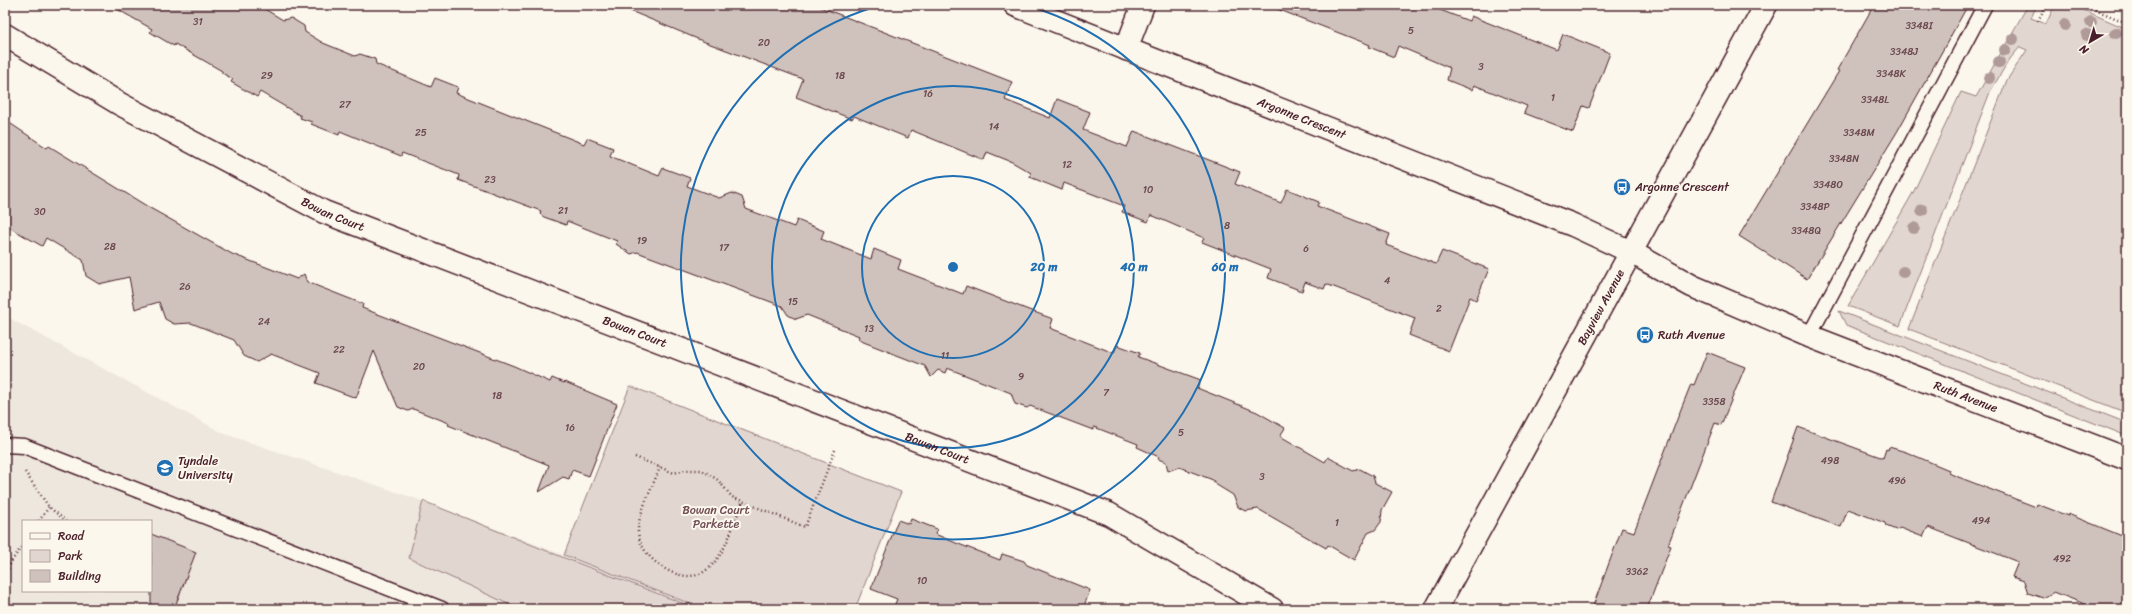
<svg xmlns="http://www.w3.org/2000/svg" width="2132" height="614" viewBox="0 0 2132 614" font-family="Sriracha,sans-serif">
<rect width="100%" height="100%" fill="#fbf7ec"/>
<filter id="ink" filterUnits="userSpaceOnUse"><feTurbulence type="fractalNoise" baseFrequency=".025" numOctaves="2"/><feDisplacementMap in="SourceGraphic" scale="8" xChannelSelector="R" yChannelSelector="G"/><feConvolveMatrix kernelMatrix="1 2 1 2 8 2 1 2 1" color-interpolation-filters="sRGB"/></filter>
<g filter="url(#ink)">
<path fill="#eee7de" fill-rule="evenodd" d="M5 316 225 434 423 501 704 609H5ZM23 521H151V591H23Z"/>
<g fill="#e2d7d0" stroke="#967b7e">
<polygon points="2028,5 2037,5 2031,18 2046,24 2055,5 2072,5 2127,29 2127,413 1909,329 2007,80 2027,50 2020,47 2009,60 1990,92 1900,326 1848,306 1914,191 1961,92 1976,97"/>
<polygon points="1839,311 2127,423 2127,436 1846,325"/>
<polygon points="630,386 901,492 855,609 704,609 564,555"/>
<polygon points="423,501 567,559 698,609 519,609 409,558"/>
</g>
<g fill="#cfc2bc" stroke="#4a1f2b">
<polygon points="110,5 258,5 283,20 291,18 304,26 305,32 323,43 355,56 360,54 375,59 376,64 431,87 435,78 458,87 456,93 584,144 587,138 613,148 610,156 659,176 663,168 690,178 687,186 719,198 732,193 742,197 746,209 794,227 797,220 824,231 821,239 871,259 874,249 901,260 898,269 963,294 966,286 1034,312 1053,319 1050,328 1114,353 1117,345 1140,353 1138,357 1201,380 1197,388 1257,412 1285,428 1280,436 1325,462 1328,457 1353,471 1360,469 1373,476 1375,483 1392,492 1382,510 1381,522 1375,530 1368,533 1354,560 1328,545 1326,548 1258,509 1245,511 1238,507 1233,495 1215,484 1213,480 1179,467 1168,471 1166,462 1158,459 1159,457 1137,447 1138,444 1094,427 1093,430 1030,406 1027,408 1015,404 1011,393 947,368 945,373 938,370 931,377 925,366 861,341 858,339 859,336 807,315 796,319 788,315 782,306 637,252 631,254 616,244 617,241 567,221 566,225 544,217 540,214 541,211 458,180 459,175 402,153 401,156 340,131 339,135 311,124 312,122 300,118 301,116 260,92 257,97 231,82 233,79 222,73 222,71 175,44 174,46 150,32 152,29"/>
<polygon points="616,5 815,5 1012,82 1005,100 1050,118 1057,99 1090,112 1083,130 1127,147 1134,131 1240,172 1235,184 1281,203 1287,189 1319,202 1317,206 1390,234 1386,245 1436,264 1442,251 1489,269 1476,300 1470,297 1449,351 1409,335 1415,318 1326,284 1324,289 1305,282 1302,291 1268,278 1271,269 1202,242 1204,238 1151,215 1148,222 1122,212 1124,206 1064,183 1062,190 1030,177 1031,173 1012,162 987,152 984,160 911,130 908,138 854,116 852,119 796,97 803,79 705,42"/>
<polygon points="1273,5 1427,5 1469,21 1471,16 1557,50 1563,34 1610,53 1589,108 1583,106 1573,132 1524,113 1527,106 1474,85 1472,90 1447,80 1450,68 1398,46 1394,57 1369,47 1370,45 1272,7"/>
<polygon points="1874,5 1968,5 1897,132 1807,279 1739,236 1839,71 1837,70"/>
<polygon points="5,120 47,148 49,146 150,208 232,254 297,279 304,274 307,282 363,304 362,308 514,366 550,382 552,378 564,383 565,382 617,404 589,476 572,470 569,479 563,477 539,492 549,465 448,425 449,423 413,409 408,411 398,407 374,351 356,398 316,383 320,373 271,354 257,362 244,356 234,340 191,323 174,324 165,319 159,302 135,309 129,277 99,284 86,276 83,260 46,238 42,246 5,225"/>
<polygon points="1707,352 1745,367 1721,425 1715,423 1668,545 1671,546 1647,609 1592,609 1622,528 1634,532 1681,409 1691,384 1694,385"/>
<polygon points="1798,427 1883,458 1886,449 1888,450 1889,447 1906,452 1949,470 1948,473 2036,507 2037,504 2068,516 2068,514 2127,538 2127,609 2097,609 2054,592 2043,598 2028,593 2024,581 2012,577 2018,562 1928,527 1923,537 1900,528 1896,530 1886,526 1885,523 1848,509 1841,527 1771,502"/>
<polygon points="911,519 937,529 935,534 956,543 1000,560 1002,554 1024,561 1027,565 1090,590 1083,609 893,609 897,599 871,589 898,520 909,524"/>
<polygon points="151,534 196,552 174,609 151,609"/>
</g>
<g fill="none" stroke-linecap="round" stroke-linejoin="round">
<defs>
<g id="lane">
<polyline points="1809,336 1985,5"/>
<polyline points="5,445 24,446 442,609"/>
</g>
<g id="street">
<path id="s1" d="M1015 5 1573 225 1631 252 1692 286 1809 336 2127 459"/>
<path id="s2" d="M5 35 120 104 324 212 1109 514 1272 609"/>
<polyline points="1126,49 1143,5"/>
</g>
<g id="secondary">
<path id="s3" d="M1436 609 1766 5"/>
</g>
</defs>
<use href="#lane" stroke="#4a1f2b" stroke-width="17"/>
<use href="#street" stroke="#4a1f2b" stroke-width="25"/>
<use href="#secondary" stroke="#4a1f2b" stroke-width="25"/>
<g stroke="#4a1f2b" stroke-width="2.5" stroke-dasharray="1 3" stroke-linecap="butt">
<polyline points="2084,5 2127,23"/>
<polyline points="2038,21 2046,5"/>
<polyline points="635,457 674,473 685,470 702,470 718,480 732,497 805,527 835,450"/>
<path d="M660 467C654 484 638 514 638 530 638 558 681 588 705 571 726 557 733 523 743 501"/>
<polyline points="25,472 49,507 66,521"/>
<polyline points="39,521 49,507"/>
<polyline points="5,576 11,562 23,545"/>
<polyline points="5,599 18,609"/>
</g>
<use href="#lane" stroke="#fbf7ec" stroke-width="14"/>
<use href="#street" stroke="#fbf7ec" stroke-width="22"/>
<use href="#secondary" stroke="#fbf7ec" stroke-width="22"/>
</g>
<g fill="#af9a98">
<circle cx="2091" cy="22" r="6"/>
<circle cx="2065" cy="25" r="6"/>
<circle cx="2116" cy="33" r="6"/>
<circle cx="2087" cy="35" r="6"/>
<circle cx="2013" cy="39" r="6"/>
<circle cx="2005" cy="50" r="6"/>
<circle cx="1999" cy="62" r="6"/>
<circle cx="1989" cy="78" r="6"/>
<circle cx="1922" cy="210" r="6"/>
<circle cx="1914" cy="228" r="6"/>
<circle cx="1903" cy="272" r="6"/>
</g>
</g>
<g fill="none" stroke="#1f6fb2" stroke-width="2">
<circle cx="953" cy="267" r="91"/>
<circle cx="953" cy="267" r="181"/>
<path d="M1028 6A272 272 0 1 1 878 6"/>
</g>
<defs>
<symbol id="bus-disc" viewBox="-11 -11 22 22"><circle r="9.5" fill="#1f6fb2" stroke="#fbf7ec"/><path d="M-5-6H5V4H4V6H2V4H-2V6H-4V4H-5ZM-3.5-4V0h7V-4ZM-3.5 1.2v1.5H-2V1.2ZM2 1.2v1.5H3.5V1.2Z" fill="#fff"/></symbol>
<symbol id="university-disc" viewBox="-11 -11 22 22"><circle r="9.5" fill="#1f6fb2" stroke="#fbf7ec"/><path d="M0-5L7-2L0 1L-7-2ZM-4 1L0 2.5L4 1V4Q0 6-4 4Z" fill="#fff"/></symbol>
</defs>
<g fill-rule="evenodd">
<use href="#bus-disc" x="1612" y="177" width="20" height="20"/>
<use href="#bus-disc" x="1635" y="325" width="20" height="20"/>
<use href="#university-disc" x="155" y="458" width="20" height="20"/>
</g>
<g text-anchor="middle" stroke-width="4" stroke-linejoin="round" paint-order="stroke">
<g font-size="10" fill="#6b484f">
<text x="198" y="25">31</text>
<text x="1919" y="29">3348I</text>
<text x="1411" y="34">5</text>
<text x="764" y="46">20</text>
<text x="1904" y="55">3348J</text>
<text x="1481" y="70">3</text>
<text x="1891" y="77">3348K</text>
<text x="267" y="79">29</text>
<text x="840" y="79">18</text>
<text x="928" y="97">16</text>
<text x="1553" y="101">1</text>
<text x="1875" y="103">3348L</text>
<text x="345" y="108">27</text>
<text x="994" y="130">14</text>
<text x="421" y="136">25</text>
<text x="1859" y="136">3348M</text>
<text x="1844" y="162">3348N</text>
<text x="1067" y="168">12</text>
<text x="490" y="183">23</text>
<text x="1828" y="188">3348O</text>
<text x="1148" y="193">10</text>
<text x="1815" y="210">3348P</text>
<text x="563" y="214">21</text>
<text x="40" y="215">30</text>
<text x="1227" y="229">8</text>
<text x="1806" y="234">3348Q</text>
<text x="642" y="244">19</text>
<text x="110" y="250">28</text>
<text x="724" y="251">17</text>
<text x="1306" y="252">6</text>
<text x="1387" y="284">4</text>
<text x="185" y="290">26</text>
<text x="793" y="305">15</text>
<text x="1439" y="312">2</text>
<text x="264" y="325">24</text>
<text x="869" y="332">13</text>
<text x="339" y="353">22</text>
<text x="945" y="359">11</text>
<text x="419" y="370">20</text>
<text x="1021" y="380">9</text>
<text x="1106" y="396">7</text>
<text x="497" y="399">18</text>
<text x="1714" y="405">3358</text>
<text x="570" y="431">16</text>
<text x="1181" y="436">5</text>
<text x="1830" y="464">498</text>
<text x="1262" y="480">3</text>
<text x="1897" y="484">496</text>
<text x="1981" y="524">494</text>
<text x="1337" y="526">1</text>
<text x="2062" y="562">492</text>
<text x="1637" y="575">3362</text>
<text x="922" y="584">10</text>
</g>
<g font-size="12" fill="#4a1f2b" stroke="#fbf7ec">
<text dy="4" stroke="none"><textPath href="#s1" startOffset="308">Argonne Crescent</textPath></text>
<text dy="4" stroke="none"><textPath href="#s2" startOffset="374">Bowan Court</textPath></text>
<text dy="4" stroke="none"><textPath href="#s3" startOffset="344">Bayview Avenue</textPath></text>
<text dy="4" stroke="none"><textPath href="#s2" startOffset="698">Bowan Court</textPath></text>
<text dy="4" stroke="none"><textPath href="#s1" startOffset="1029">Ruth Avenue</textPath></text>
<text dy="4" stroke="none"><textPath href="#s2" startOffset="1022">Bowan Court</textPath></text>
</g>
<g font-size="12" fill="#4a1f2b" stroke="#fbf7ec" text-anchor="start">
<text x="1635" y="191">Argonne Crescent</text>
<text x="1658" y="339">Ruth Avenue</text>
<text x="178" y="465">Tyndale<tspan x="178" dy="14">University</tspan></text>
</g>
<g font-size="12" fill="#704d54" stroke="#fbf7ec">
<text x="716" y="514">Bowan Court<tspan x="716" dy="14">Parkette</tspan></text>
</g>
</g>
<circle cx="953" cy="267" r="6" fill="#1f6fb2" stroke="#fbf7ec" stroke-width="2"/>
<g font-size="12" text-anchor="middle" font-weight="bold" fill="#1f6fb2" stroke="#fbf7ec" stroke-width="4" stroke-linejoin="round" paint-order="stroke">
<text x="1044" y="271">20 m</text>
<text x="1134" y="271">40 m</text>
<text x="1225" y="271">60 m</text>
</g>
<rect width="2132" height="614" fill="none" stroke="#fbf7ec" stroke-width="20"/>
<rect x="10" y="10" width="2112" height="594" fill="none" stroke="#4a1f2b" stroke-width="1.5" filter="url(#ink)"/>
<rect x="22" y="520" width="130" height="72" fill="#fbf7ec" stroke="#b4a19f"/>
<rect x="30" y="533" width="20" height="6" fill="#fbf7ec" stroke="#b4a19f"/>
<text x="58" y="540" font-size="12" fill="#4a1f2b">Road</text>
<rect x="30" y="550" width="20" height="12" fill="#e2d7d0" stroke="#b4a19f"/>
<text x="58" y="560" font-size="12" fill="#4a1f2b">Park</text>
<rect x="30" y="570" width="20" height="12" fill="#cfc2bc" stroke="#b4a19f"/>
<text x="58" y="580" font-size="12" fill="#4a1f2b">Building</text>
<g transform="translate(2090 42) rotate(218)" stroke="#fbf7ec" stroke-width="3" paint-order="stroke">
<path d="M0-3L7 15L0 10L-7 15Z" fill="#4a1f2b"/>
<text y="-6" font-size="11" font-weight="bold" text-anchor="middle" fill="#4a1f2b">N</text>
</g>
</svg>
